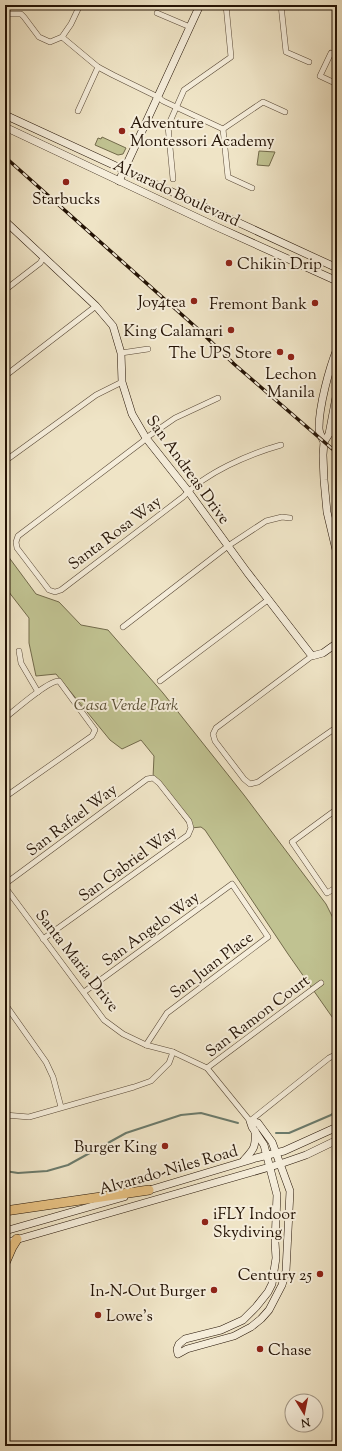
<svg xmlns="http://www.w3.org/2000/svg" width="342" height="1451" viewBox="0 0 342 1451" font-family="'Sorts Mill Goudy',serif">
<rect width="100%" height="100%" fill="#efe4c6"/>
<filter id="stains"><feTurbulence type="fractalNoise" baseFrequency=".005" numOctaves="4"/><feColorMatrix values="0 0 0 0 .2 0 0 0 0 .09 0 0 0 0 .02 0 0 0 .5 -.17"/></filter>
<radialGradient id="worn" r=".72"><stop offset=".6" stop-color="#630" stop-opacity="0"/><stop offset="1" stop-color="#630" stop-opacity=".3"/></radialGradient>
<g fill="#c0c291" stroke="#726a4b">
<polygon points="102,137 126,148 123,154 118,155 95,145 98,138 101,139"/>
<polygon points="259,151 275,152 269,166 257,165"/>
<polygon points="5,552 36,594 59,602 81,625 108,630 163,693 244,795 326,904 337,926 337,1024 288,954 205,830 201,827 191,828 153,778 154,756 141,740 122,749 110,740 56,674 36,676 29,643 29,618 5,587"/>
</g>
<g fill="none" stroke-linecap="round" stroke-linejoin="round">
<g stroke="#6b7a6b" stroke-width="2">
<polyline points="276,1133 289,1133 331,1115 337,1110"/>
<polyline points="5,1171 18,1173 47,1171 68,1165 126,1133 181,1115 201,1113 238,1123"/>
</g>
<defs>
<g id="street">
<polyline points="281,5 286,52 309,62"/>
<polyline points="157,13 190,27"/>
<polyline points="5,14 21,14 24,17 39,37 50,42 62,37 71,24 80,5"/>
<polyline points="62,37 98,67 113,75 158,97 163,101 223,129 263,102 285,112"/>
<polyline points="331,53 320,76 337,84"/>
<polyline points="5,85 7,89"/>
<polyline points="78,111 98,67"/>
<polyline points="223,129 228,177 252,188"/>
<polyline points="173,179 168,126 184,90 231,57 226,5"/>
<polyline points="5,290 40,263 44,257"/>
<polyline points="121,353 148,349"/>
<polyline points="5,376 96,306"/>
<path d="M218 398 175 418 146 438 142 442 18 536 16 542 17 548 49 590 55 592 61 590 183 497C205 473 249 454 281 445"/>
<polyline points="5,461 96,395 122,382"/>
<polyline points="123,627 228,546 266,521 282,517 290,518"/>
<polyline points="19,651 21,663 38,692"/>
<polyline points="312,656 216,728 213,734 215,741 244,779 250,784 258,782 337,727"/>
<polyline points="160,681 269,599"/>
<path d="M5 718C15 710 49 680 59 681L95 730 92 736 5 797"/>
<polyline points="337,809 292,842 327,893 337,887"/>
<polyline points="5,884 147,779 153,778 159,783 189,821 191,828 188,835 43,939"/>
<polyline points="5,887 104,1020 123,1034 146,1045 173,1052 207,1068 250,1121 329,1058 337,1054"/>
<polyline points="84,992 232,884 268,937 167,1013 146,1045"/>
<polyline points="5,1004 46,1062 53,1077 61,1107"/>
<polyline points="207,1068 321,983"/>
<polyline points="5,1115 29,1117 134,1087 151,1081 169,1063 173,1052"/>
</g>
<g id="secondary">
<polyline points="5,115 337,268"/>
<polyline points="5,127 215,226 337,281"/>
<polyline points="119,181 200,5"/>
<polyline points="5,221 96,306 113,326 121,353 122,382 132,414 146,438 188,491 247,572 312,656 323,653 337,643"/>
<polyline points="337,392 329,434 324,442 323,455 324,480 327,512 337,554"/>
<path d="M324 442C322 438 319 433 319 428 319 406 329 369 337 349"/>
<polygon points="250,1121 258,1123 272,1142 290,1191 286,1271 282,1285 269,1310 261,1319 251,1327 234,1336 187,1349 178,1354 177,1349 179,1344 185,1339 221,1330 243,1320 256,1307 268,1292 272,1284 276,1258 275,1242 277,1195 264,1145 252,1127"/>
<path d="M244 1160C254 1149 256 1147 255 1131"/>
<polyline points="146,1191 256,1158 284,1151 337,1127"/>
<polyline points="5,1231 124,1197"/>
<polyline points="5,1243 280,1164 306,1155 337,1140"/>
</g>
<g id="highway">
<polyline points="5,1211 149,1190"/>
<polyline points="5,1263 12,1247 17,1239"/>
</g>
</defs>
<use href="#street" stroke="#574735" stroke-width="6"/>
<use href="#secondary" stroke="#241305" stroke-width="8"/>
<use href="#highway" stroke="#241305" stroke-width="10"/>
<use href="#street" stroke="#f5edda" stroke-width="5"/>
<use href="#secondary" stroke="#f5edda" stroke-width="7"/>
<use href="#highway" stroke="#e8c283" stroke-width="9"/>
<defs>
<polyline id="rail" points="5,157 199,330 234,364 337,453"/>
</defs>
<use href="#rail" stroke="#241305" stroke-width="3.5"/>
<use href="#rail" stroke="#f5edda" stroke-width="2" stroke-dasharray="6" stroke-linecap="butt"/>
</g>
<g fill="#8f2418" stroke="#f5edda" stroke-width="1.5">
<circle cx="122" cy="131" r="4"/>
<circle cx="66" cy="182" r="4"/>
<circle cx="229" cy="263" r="4"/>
<circle cx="194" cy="301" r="4"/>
<circle cx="315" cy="303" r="4"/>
<circle cx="231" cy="330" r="4"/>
<circle cx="280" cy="352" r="4"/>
<circle cx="291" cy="357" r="4"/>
<circle cx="165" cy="1146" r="4"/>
<circle cx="205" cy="1222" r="4"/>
<circle cx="320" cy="1274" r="4"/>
<circle cx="214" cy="1290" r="4"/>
<circle cx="98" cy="1315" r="4"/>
<circle cx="260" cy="1349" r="4"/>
</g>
<g text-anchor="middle" stroke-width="4" stroke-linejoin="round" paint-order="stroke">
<g font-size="16" fill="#241305" stroke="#f5edda" text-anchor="end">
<text x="130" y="128" text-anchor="start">Adventure<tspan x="130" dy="18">Montessori Academy</tspan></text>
<text x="66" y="204" text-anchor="middle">Starbucks</text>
<text x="237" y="269" text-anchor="start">Chikin Drip</text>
<text x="186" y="307">Joy4tea</text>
<text x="307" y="309">Fremont Bank</text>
<text x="223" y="336">King Calamari</text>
<text x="272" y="358">The UPS Store</text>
<text x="291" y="379" text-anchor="middle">Lechon<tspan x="291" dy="18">Manila</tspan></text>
<text x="157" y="1152">Burger King</text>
<text x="213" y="1219" text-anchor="start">iFLY Indoor<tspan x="213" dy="18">Skydiving</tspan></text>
<text x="312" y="1280">Century 25</text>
<text x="206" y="1296">In-N-Out Burger</text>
<text x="106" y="1321" text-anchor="start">Lowe's</text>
<text x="268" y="1355" text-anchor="start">Chase</text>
</g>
<g font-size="16" fill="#241305" stroke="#f5edda">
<text transform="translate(177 192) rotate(25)" y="6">Alvarado Boulevard</text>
<text transform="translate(189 469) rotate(54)" y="6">San Andreas Drive</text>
<text transform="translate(114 532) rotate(-37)" y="6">Santa Rosa Way</text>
<text transform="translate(71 819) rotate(-37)" y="6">San Rafael Way</text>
<text transform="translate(127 863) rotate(-36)" y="6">San Gabriel Way</text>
<text transform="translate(150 928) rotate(-36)" y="6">San Angelo Way</text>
<text transform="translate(78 960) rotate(52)" y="6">Santa Maria Drive</text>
<text transform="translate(211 964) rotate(-37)" y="6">San Juan Place</text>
<text transform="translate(257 1015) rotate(-37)" y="6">San Ramon Court</text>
<text transform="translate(168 1169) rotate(-16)" y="6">Alvarado-Niles Road</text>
</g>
<g font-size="16" font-style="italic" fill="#5b5036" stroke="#f5edda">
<text x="126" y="710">Casa Verde Park</text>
</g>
</g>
<rect width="342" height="1451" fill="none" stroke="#efe4c6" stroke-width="20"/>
<rect x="6" y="6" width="330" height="1439" fill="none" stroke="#241305" stroke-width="2"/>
<rect x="10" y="10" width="322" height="1431" fill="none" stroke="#241305"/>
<g transform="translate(304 1413) rotate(170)"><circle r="19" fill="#f5edda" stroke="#a19685"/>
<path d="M0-3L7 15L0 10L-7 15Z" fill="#8f2418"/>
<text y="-6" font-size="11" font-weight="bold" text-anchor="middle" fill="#241305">N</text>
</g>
<rect width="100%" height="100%" filter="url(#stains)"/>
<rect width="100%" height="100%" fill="url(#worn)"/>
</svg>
